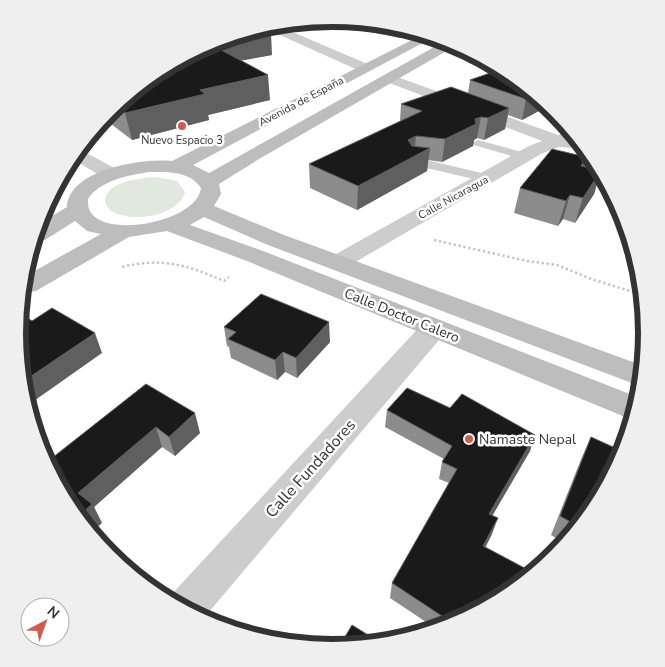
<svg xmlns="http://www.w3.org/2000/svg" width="665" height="667" viewBox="0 0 665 667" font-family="'Nunito Sans',sans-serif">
<rect width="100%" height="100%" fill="#fff"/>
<path fill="#e1e8dd" d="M156 177 177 181 185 192C178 217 129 224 110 210 107 207 105 204 105 200 107 181 142 178 156 177Z"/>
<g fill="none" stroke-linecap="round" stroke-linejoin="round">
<g stroke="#c7c7c7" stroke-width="2.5" stroke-dasharray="2.5 2.5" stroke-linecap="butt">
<polyline points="434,240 527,261 557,265 594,280 640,294"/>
<path d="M122 267C163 257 187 265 224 281L229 277"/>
</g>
<g fill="#cdcdcd" fill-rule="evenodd">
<polygon points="478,140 529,154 531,156 525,160 474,145 472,143"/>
<polygon points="414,160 431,161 490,175 492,178 486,182 431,169 410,167 408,164 410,161"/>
</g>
<g fill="#cdcdcd" fill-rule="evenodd">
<polygon points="283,28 370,65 372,68 370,71 360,71 271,31"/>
<polygon points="389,74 558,135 569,131 575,141 572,142 574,144 571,148 558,147 541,154 345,268 337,270 329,268 325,263 329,258 529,146 542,141 384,81 382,78"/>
<polygon points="83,151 118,170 121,174 118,178 104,178 76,161"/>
<polygon points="434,319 444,322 448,328 444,334 203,619 170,596 424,322"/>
</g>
<path fill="#bdbdbd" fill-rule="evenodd" d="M420 36 432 38 193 165 209 173 445 41 457 45 259 159 219 184 221 194 214 206 284 235 641 365 637 385 268 245 204 217 190 225 263 251 635 396 630 419 247 261 167 231 129 237 36 291 25 293 29 274 101 234 87 231 75 221 45 240 36 241 39 224 67 207C69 169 143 158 172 161ZM150 172C168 172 190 171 201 188 197 221 111 238 92 214 88 209 88 205 88 199 100 180 130 175 150 172Z"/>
</g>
<g fill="#8c8c8c">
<polygon points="333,18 408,34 400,38 360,30 330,19"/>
<polygon points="212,42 272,55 241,60 270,100 208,115 209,120 132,140 111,124 99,127 110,111"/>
<polygon points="496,71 548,106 522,120 508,115 505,129 484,140 477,138 474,140 473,146 442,162 428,160 427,171 357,210 310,188 309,164 400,121 401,104 468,93 470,80"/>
<polygon points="587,158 584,166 594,169 599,177 594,194 575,223 563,219 558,226 514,213 520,188"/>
<polygon points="224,327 330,342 297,378 285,372 277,380 231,358 229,347 227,346"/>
<polygon points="146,384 200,433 175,456 162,447 94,507 102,523 47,462"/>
<polygon points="450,408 535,435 530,451 492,516 492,534 485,547 532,572 453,625 435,628 390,598 392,583 449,483 439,479 442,462 444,459 385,427 387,410"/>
<polygon points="591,437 623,454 564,543 551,535 582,457"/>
</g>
<g fill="#5f5f5f">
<polygon points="401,32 408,34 400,38"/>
<polygon points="271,33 272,55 212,66 209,44 212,42"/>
<polygon points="268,75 270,100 208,115 209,120 132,140 125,113 200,90"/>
<polygon points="533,96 548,106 522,120 526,99"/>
<polygon points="509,108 505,129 484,140 488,118"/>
<polygon points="109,113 111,124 99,127"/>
<polygon points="481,117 477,138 474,140 473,146 442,162 445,139 475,119"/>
<polygon points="416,136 414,156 430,148 427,171 357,210 358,186 408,140"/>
<polygon points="587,158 580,181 581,166"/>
<polygon points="598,175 599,177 594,194 575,223 583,198"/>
<polygon points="570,195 563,219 558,226 566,201"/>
<polygon points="329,322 330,342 297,378 296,358"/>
<polygon points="95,333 102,353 31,403 27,379"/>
<polygon points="283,352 285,372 277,380 275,360"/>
<polygon points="195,413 200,433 175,456 169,437"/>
<polygon points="156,427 162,447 94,507 102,523 93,531 81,514 78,493"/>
<polygon points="535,435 530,451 484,530 489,514"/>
<polygon points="498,518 492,534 478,562 483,546"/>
</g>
<g fill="#1a1a1a" stroke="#5f5f5f">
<polygon points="267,31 271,33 215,42"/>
<polygon points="210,44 268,75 200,90 205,94 125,113 116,106"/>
<polygon points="496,71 533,96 526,99 470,80"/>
<polygon points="451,87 509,108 488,118 481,117 475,119 476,124 445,139 416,136 408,140 412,146 430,148 358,186 309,164 422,111 401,104"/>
<polygon points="552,149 586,157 581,166 594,169 598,175 583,198 570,195 566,201 520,188"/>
<polygon points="261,294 329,322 296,358 283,352 275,360 228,339 236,332 224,327"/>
<polygon points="52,308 95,333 27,379 18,333 21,314 32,321"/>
<polygon points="146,384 195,413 169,437 156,427 78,493 92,504 81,514 47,462"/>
<polygon points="407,388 450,408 462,394 535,435 489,514 498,518 483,546 532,572 454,624 392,583 457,469 442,462 452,446 387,410"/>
<polygon points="591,437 624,452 623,454 576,525 560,516"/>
<polygon points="352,625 376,640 339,647"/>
</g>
<g fill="#d15c4e" stroke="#fff" stroke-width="2">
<circle cx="182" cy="126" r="5"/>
<circle cx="469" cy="439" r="5"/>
</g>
<g text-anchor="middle" stroke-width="5" stroke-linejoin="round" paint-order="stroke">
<g font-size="11" fill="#333" stroke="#fff">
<text transform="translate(301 101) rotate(-28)" y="4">Avenida de España</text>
<text transform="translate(453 197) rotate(-29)" y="4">Calle Nicaragua</text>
</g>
<g font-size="11" fill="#333" stroke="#fff">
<text x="182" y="144">Nuevo Espacio 3</text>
</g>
<g font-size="14" fill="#333" stroke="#fff">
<text transform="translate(402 315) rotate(22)" y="5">Calle Doctor Calero</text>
</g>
<g font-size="14" fill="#333" stroke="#fff" text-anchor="start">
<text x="479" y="444">Namaste Nepal</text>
</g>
<g font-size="16" fill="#333" stroke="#fff">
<text transform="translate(310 468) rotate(-48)" y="6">Calle Fundadores</text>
</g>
</g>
<path d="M0 0H665V667H0ZM26 333a306 306 0 1 1 612 0a306 306 0 1 1-612 0Z" fill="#efefef" fill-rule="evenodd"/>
<path fill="none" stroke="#333" stroke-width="6" d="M26 333a306 306 0 1 1 612 0a306 306 0 1 1-612 0Z"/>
<g transform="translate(45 622) rotate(41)"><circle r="24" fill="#ffffff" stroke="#adadad"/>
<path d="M0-4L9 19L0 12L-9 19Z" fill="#d15c4e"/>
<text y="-8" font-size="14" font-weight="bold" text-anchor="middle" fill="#333333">N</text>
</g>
</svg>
